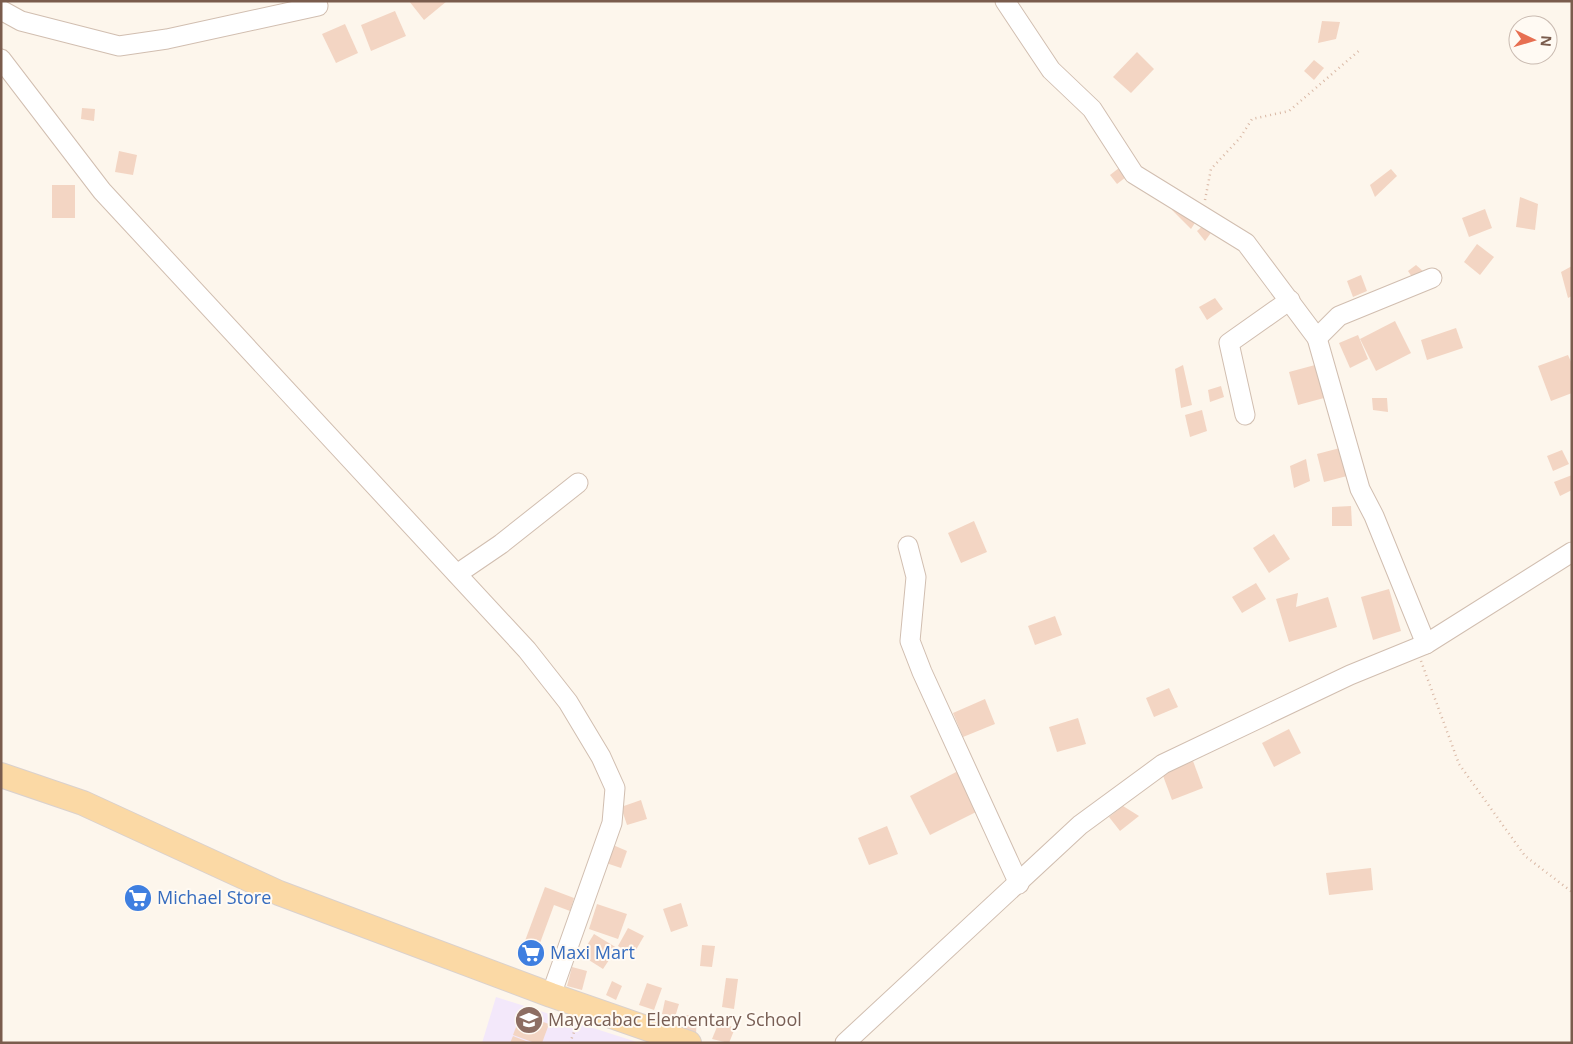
<svg xmlns="http://www.w3.org/2000/svg" width="1573" height="1044" viewBox="0 0 1573 1044" font-family="'Open Sans',sans-serif">
<rect width="100%" height="100%" fill="#fdf6ec"/>
<polygon fill="#f3e8fa" points="496,997 640,1043 482,1043"/>
<g fill="#f3d5c3">
<polygon points="409,1 447,1 424,20"/>
<polygon points="395,11 406,36 371,51 361,25"/>
<polygon points="1322,21 1340,22 1336,39 1318,43"/>
<polygon points="345,24 358,53 336,63 322,34"/>
<polygon points="1137,52 1154,69 1131,93 1113,77"/>
<polygon points="1314,60 1324,68 1314,80 1304,71"/>
<polygon points="82,108 95,109 94,121 81,119"/>
<polygon points="119,151 137,155 133,175 115,172"/>
<polygon points="1119,168 1126,177 1117,184 1110,175"/>
<polygon points="1391,169 1397,176 1375,197 1370,185"/>
<rect x="52" y="185" width="23" height="33"/>
<polygon points="1520,197 1538,204 1535,230 1516,227"/>
<polygon points="1176,204 1198,218 1191,229 1172,210"/>
<polygon points="1485,209 1492,228 1469,237 1462,218"/>
<polygon points="1206,223 1213,230 1205,241 1197,231"/>
<polygon points="1477,244 1494,257 1480,275 1464,262"/>
<polygon points="1416,265 1424,272 1414,280 1408,271"/>
<polygon points="1572,266 1572,296 1568,298 1561,272"/>
<polygon points="1361,275 1367,291 1353,297 1347,281"/>
<polygon points="1215,298 1223,309 1207,320 1199,307"/>
<polygon points="1395,321 1411,353 1376,371 1360,339"/>
<polygon points="1456,328 1463,348 1427,360 1421,340"/>
<polygon points="1358,335 1368,359 1350,368 1339,343"/>
<polygon points="1568,355 1572,364 1572,393 1551,401 1538,366"/>
<polygon points="1183,365 1192,405 1181,408 1175,369"/>
<polygon points="1315,365 1324,398 1298,405 1289,372"/>
<polygon points="1221,386 1224,397 1210,402 1208,390"/>
<polygon points="1372,398 1387,398 1388,412 1373,410"/>
<polygon points="1202,410 1207,431 1190,437 1185,415"/>
<polygon points="1340,448 1347,476 1324,482 1317,454"/>
<polygon points="1562,450 1569,464 1553,471 1547,456"/>
<polygon points="1306,459 1310,481 1294,488 1290,466"/>
<polygon points="1572,475 1572,490 1560,496 1554,482"/>
<polygon points="1351,506 1352,526 1332,526 1332,507"/>
<polygon points="974,521 987,552 961,563 948,533"/>
<polygon points="1274,534 1290,559 1269,573 1253,548"/>
<polygon points="1256,583 1266,599 1242,613 1232,597"/>
<polygon points="1389,589 1401,631 1373,640 1361,597"/>
<polygon points="1298,593 1296,607 1328,597 1337,627 1289,642 1276,599"/>
<polygon points="1055,616 1062,635 1035,645 1028,626"/>
<polygon points="1169,688 1178,707 1154,717 1146,698"/>
<polygon points="985,699 995,724 963,737 953,713"/>
<polygon points="1078,718 1086,744 1057,752 1049,727"/>
<polygon points="1289,729 1301,753 1274,767 1262,743"/>
<polygon points="1193,761 1203,788 1172,800 1162,773"/>
<polygon points="960,770 980,810 930,835 910,796"/>
<polygon points="641,800 647,819 627,825 621,807"/>
<polygon points="1123,806 1139,816 1120,831 1109,817"/>
<polygon points="887,826 898,854 869,865 858,838"/>
<polygon points="613,845 627,851 621,868 606,863"/>
<polygon points="1371,868 1373,890 1329,895 1326,873"/>
<polygon points="545,887 574,898 570,911 554,905 533,962 519,957"/>
<polygon points="681,903 688,926 671,932 663,909"/>
<polygon points="597,904 627,914 618,939 589,929"/>
<polygon points="628,928 644,936 633,955 618,946"/>
<polygon points="594,934 617,948 603,969 581,955"/>
<polygon points="702,945 715,946 712,967 700,966"/>
<polygon points="572,967 587,971 582,990 567,986"/>
<polygon points="726,978 738,979 734,1009 722,1007"/>
<polygon points="612,981 622,986 616,1000 606,995"/>
<polygon points="647,983 662,988 654,1010 639,1005"/>
<polygon points="665,1000 679,1004 675,1017 662,1014"/>
<polygon points="521,1014 549,1024 542,1043 535,1043 513,1035"/>
<polygon points="686,1015 697,1016 696,1034 685,1033"/>
<polygon points="719,1022 735,1028 729,1043 712,1039"/>
<polygon points="513,1036 531,1043 510,1043"/>
</g>
<g fill="none" stroke-linecap="round" stroke-linejoin="round">
<defs>
<g id="minor">
<polyline points="1005,1 1051,70 1092,109 1134,174 1246,243 1317,338 1360,489 1374,516 1426,644"/>
<polyline points="1,10 21,21 119,46 167,39 318,6"/>
<polyline points="1,59 102,191 527,650 568,702 601,757 615,788 612,823 551,995"/>
<polyline points="1317,338 1339,316 1432,278"/>
<polyline points="1245,415 1229,343 1290,300"/>
<polyline points="908,546 916,577 910,641 922,672 1019,884"/>
<polyline points="457,574 501,544 578,483"/>
<polyline points="845,1043 1080,825 1163,764 1350,675 1426,644 1572,552"/>
</g>
<polyline id="major" points="1,775 83,803 279,893 551,995 689,1043"/>
</defs>
<use href="#minor" stroke="#d1beb0" stroke-width="21"/>
<use href="#major" stroke="#dad1cd" stroke-width="26"/>
<g stroke="#d9b8a5" stroke-width="2.5" stroke-dasharray="1 4" stroke-linecap="butt">
<polyline points="1205,200 1211,169 1240,138 1252,119 1289,111 1361,49"/>
<polyline points="1421,661 1459,764 1525,856 1572,892"/>
<polyline points="570,1043 577,1024"/>
</g>
<use href="#minor" stroke="#fff" stroke-width="19"/>
<use href="#major" stroke="#fbd9a5" stroke-width="24"/>
</g>
<defs>
<symbol id="supermarket-disc" viewBox="-11 -11 22 22"><circle r="9.5" fill="#3f7fe0" stroke="#fffaf3"/><path d="M-6-5.5h2.5l.6 2H6L4.5 2H-2.5L-4.4-4H-6ZM-1.5 3.2a1.3 1.3 0 1 0 .1 0ZM3 3.2a1.3 1.3 0 1 0 .1 0Z" fill="#fff"/></symbol>
<symbol id="school-disc" viewBox="-11 -11 22 22"><circle r="9.5" fill="#8d6e63" stroke="#fffaf3"/><path d="M0-5L7-2L0 1L-7-2ZM-4 1L0 2.5L4 1V4Q0 6-4 4Z" fill="#fff"/></symbol>
</defs>
<g fill-rule="evenodd">
<use href="#supermarket-disc" x="122" y="882" width="32" height="32"/>
<use href="#supermarket-disc" x="515" y="937" width="32" height="32"/>
<use href="#school-disc" x="513" y="1004" width="32" height="32"/>
</g>
<g text-anchor="middle" stroke-width="4" stroke-linejoin="round" paint-order="stroke">
<g font-size="18" fill="#366cbe" stroke="#fffaf3" text-anchor="start">
<text x="157" y="904">Michael Store</text>
<text x="550" y="959">Maxi Mart</text>
</g>
<g font-size="18" fill="#785e54" stroke="#fffaf3" text-anchor="start">
<text x="548" y="1026">Mayacabac Elementary School</text>
</g>
</g>
<rect width="1573" height="1044" fill="none" stroke="#7a5c4d" stroke-width="5"/>
<g transform="translate(1533 40) rotate(95)"><circle r="24" fill="#fffaf3" stroke="#cabbb1"/>
<path d="M0-4L9 19L0 12L-9 19Z" fill="#e76f51"/>
<text y="-8" font-size="14" font-weight="bold" text-anchor="middle" fill="#7a5c4d">N</text>
</g>
</svg>
